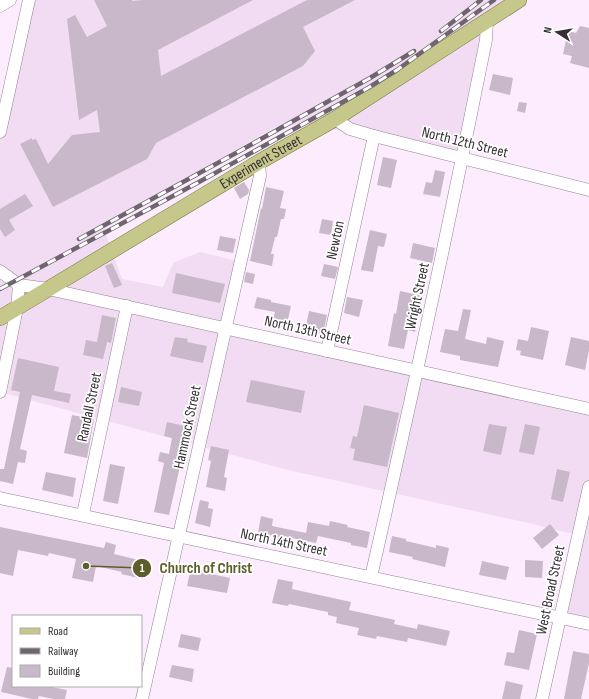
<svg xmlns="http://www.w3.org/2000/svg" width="589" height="699" viewBox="0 0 589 699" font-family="'Sofia Sans Condensed',sans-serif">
<rect width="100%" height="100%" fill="#fdecfe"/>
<polygon fill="#f2dcf3" points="32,0 523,0 493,17 463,160 312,124 275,127 104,229 122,279 163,287 173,263 200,252 242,262 229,328 589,411 589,626 562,620 581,536 533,524 288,470 0,392 0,130"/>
<g fill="#c8b8c9">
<polygon points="94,0 132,0 132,1 143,0 253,0 158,50 161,76 307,0 355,0 303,27 315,51 303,66 156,143 147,159 53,207 20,144 32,138 32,140 36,139 48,164 72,135 100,132 97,110 79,120 67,19 75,15 87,37 107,26"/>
<polygon points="580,26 589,28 589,68 570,63 572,56 563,54 568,31 576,33"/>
<polygon points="493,74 513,78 510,95 489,90"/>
<polygon points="519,102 527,103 525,113 517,111"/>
<polygon points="383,157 397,160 391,188 377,185"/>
<polygon points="435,170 445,172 440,197 423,194 426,182 432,183"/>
<polygon points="244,182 249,190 248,194 240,199 234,188"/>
<polygon points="266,187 284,191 280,208 286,209 284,219 281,219 277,237 275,237 271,254 274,254 272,266 250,261 261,208 262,209"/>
<polygon points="25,194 33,206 9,220 15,230 5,237 0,229 0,209"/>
<polygon points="322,219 333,221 331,235 319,233"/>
<polygon points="370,230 387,234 384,247 378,246 373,272 361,270"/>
<polygon points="220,236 236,239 233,253 217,250"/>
<polygon points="413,243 435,248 432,263 410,258"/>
<polygon points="112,263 122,285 114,288 105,266"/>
<polygon points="324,264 338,267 335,279 321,276"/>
<polygon points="246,272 255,274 253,284 244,282"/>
<polygon points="176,273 225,284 220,303 172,293"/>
<polygon points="400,291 423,296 415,332 408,330 404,349 388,346 394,313 396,314"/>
<polygon points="257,297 271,300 271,302 291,306 286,328 272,325 275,312 254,308"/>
<polygon points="347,297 363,300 359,317 344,313"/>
<polygon points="463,309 471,310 465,339 486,344 487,337 504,341 498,367 460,360 460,356 440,352 445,329 458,331"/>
<polygon points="309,311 327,315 323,334 305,331"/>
<polygon points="102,315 116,318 111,343 107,342 103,359 83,355 86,340 97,342"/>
<polygon points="531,327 549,331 543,360 520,355 521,351 516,350 518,339 528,341"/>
<polygon points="175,337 188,339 187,342 207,346 203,363 170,356"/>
<polygon points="571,337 589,341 589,350 585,370 565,365"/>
<polygon points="18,358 59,367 54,391 71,394 69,403 32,395 20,449 27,451 25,463 18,462 13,484 0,481 0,469 4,469 20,392 11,390"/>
<polygon points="251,380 305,391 301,413 246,402"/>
<polygon points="121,387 142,392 139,406 118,402"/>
<polygon points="364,405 399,413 387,467 353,460 355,449 350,448 353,436 357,437"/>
<polygon points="72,415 94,419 87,458 64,453"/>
<polygon points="167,422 189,427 169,515 154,512 164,463 158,461 160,452 169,454 172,438 164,436"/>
<polygon points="489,424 507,427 501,455 483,451"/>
<polygon points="525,424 540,427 534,455 519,452"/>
<polygon points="211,446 229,450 224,477 227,478 225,491 206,487 211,461 208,460"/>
<polygon points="110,464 125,467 118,504 103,501"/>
<polygon points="557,469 570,472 563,502 551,499"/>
<polygon points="46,472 76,478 73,497 42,490"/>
<polygon points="200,500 209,502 208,508 213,509 210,527 195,523"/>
<polygon points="261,516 273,519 272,526 306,533 308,522 329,526 330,521 348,525 347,527 370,532 367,548 351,545 351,543 318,536 316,543 292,538 291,543 277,540 278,537 258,533"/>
<polygon points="550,524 559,535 542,549 533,538"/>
<polygon points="0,527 104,548 106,542 116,545 114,554 143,561 139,578 121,574 122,572 96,566 93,582 72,578 76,559 49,553 48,556 18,550 13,576 0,573"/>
<polygon points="392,536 406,539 406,541 436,548 436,545 449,548 445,567 412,559 413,557 389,552"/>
<polygon points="525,560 543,561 542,578 525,577"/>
<polygon points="482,561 509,567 506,580 479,575"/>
<polygon points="191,568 208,572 207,573 230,578 227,593 187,586"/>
<polygon points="278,579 293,582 292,589 351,602 349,610 395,620 394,624 417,629 418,624 450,631 446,646 408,638 407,642 377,636 376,639 357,635 359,628 336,623 337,617 328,615 328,612 289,604 288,606 272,603"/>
<polygon points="519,630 537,634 529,670 504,665 507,652 514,653"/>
<polygon points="181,634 201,638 198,651 178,647"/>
<polygon points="573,651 589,654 589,663 581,699 564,699"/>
<polygon points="172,665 194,669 192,682 169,677"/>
<polygon points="7,667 13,668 13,686 47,686 67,690 65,699 54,699 39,696 38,699 32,699 1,692"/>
<polygon points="506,681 523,685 520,699 502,699"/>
</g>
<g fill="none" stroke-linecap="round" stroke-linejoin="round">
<defs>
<g id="minor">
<polyline points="0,6 10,0"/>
<polyline points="335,119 350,129 374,136 589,190"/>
<polyline points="0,132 29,0"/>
<polyline points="0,271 19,285 48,289 589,409"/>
<polyline points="327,351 374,136"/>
<polyline points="0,392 17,308 19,285"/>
<polyline points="0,498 589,624"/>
<polyline points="83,514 127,306"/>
<path d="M371 577C412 398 450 220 486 40L487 21"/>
<polyline points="142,699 260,176 259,162"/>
<polyline points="542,699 589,487"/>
</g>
<g id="major">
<path id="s1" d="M0 318 259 162 335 119 519 0"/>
</g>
</defs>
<use href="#minor" stroke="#928393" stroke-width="13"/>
<use href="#major" stroke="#7a793b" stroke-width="16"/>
<use href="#minor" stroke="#fff" stroke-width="12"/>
<use href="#major" stroke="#c5c78b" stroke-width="15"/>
<defs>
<g id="rail">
<polyline points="441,31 481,0"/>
<polyline points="79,239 236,153 370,78 414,51"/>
<polyline points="0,289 199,182 368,88 397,70 494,0"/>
</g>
</defs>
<use href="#rail" stroke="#6e656f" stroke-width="4.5"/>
<use href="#rail" stroke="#fff" stroke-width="3" stroke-dasharray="9" stroke-linecap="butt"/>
</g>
<g text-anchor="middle" stroke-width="3.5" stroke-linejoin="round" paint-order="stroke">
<g font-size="15" fill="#352f35" stroke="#fff">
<text transform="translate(465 142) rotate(14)" y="5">North 12th Street</text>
<text dy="5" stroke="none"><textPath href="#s1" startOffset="304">Experiment Street</textPath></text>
<text transform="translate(335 240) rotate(-78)" y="5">Newton</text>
<text transform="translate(417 296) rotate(-78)" y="5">Wright Street</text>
<text transform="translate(308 330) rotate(13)" y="5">North 13th Street</text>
<text transform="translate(89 407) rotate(-78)" y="5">Randall Street</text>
<text transform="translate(187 427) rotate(-78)" y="5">Hammock Street</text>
<text transform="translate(284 542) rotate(12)" y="5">North 14th Street</text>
<text transform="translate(550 590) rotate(-78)" y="5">West Broad Street</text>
</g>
</g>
<path fill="none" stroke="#5d5e2b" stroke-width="1.5" d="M86 566L142 568"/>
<g fill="#5d5e2b" stroke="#fff" stroke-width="1.5">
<circle cx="86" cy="566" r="4"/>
<circle cx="142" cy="568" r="10"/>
</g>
<g font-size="12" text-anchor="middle" font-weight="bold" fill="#fff">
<text x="142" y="572">1</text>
</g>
<g font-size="16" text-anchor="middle" font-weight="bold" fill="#5d5e2b" stroke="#fff" stroke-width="3.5" stroke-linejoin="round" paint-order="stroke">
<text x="206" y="573">Church of Christ</text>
</g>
<rect x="12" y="615" width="130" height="72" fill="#ffffff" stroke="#aeacae"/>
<rect x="20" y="628" width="20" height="6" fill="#c5c78b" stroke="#aeacae"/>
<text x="48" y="635" font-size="12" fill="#352f35">Road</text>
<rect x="20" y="648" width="20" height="6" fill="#6e656f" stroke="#aeacae"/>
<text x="48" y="655" font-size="12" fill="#352f35">Railway</text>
<rect x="20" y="665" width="20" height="12" fill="#c8b8c9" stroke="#aeacae"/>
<text x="48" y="675" font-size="12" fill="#352f35">Building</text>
<g transform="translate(557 32) rotate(282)" stroke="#ffffff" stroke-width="3" paint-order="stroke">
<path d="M0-3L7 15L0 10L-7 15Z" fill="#352f35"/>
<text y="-6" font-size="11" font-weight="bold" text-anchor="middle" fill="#352f35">N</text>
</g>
</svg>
